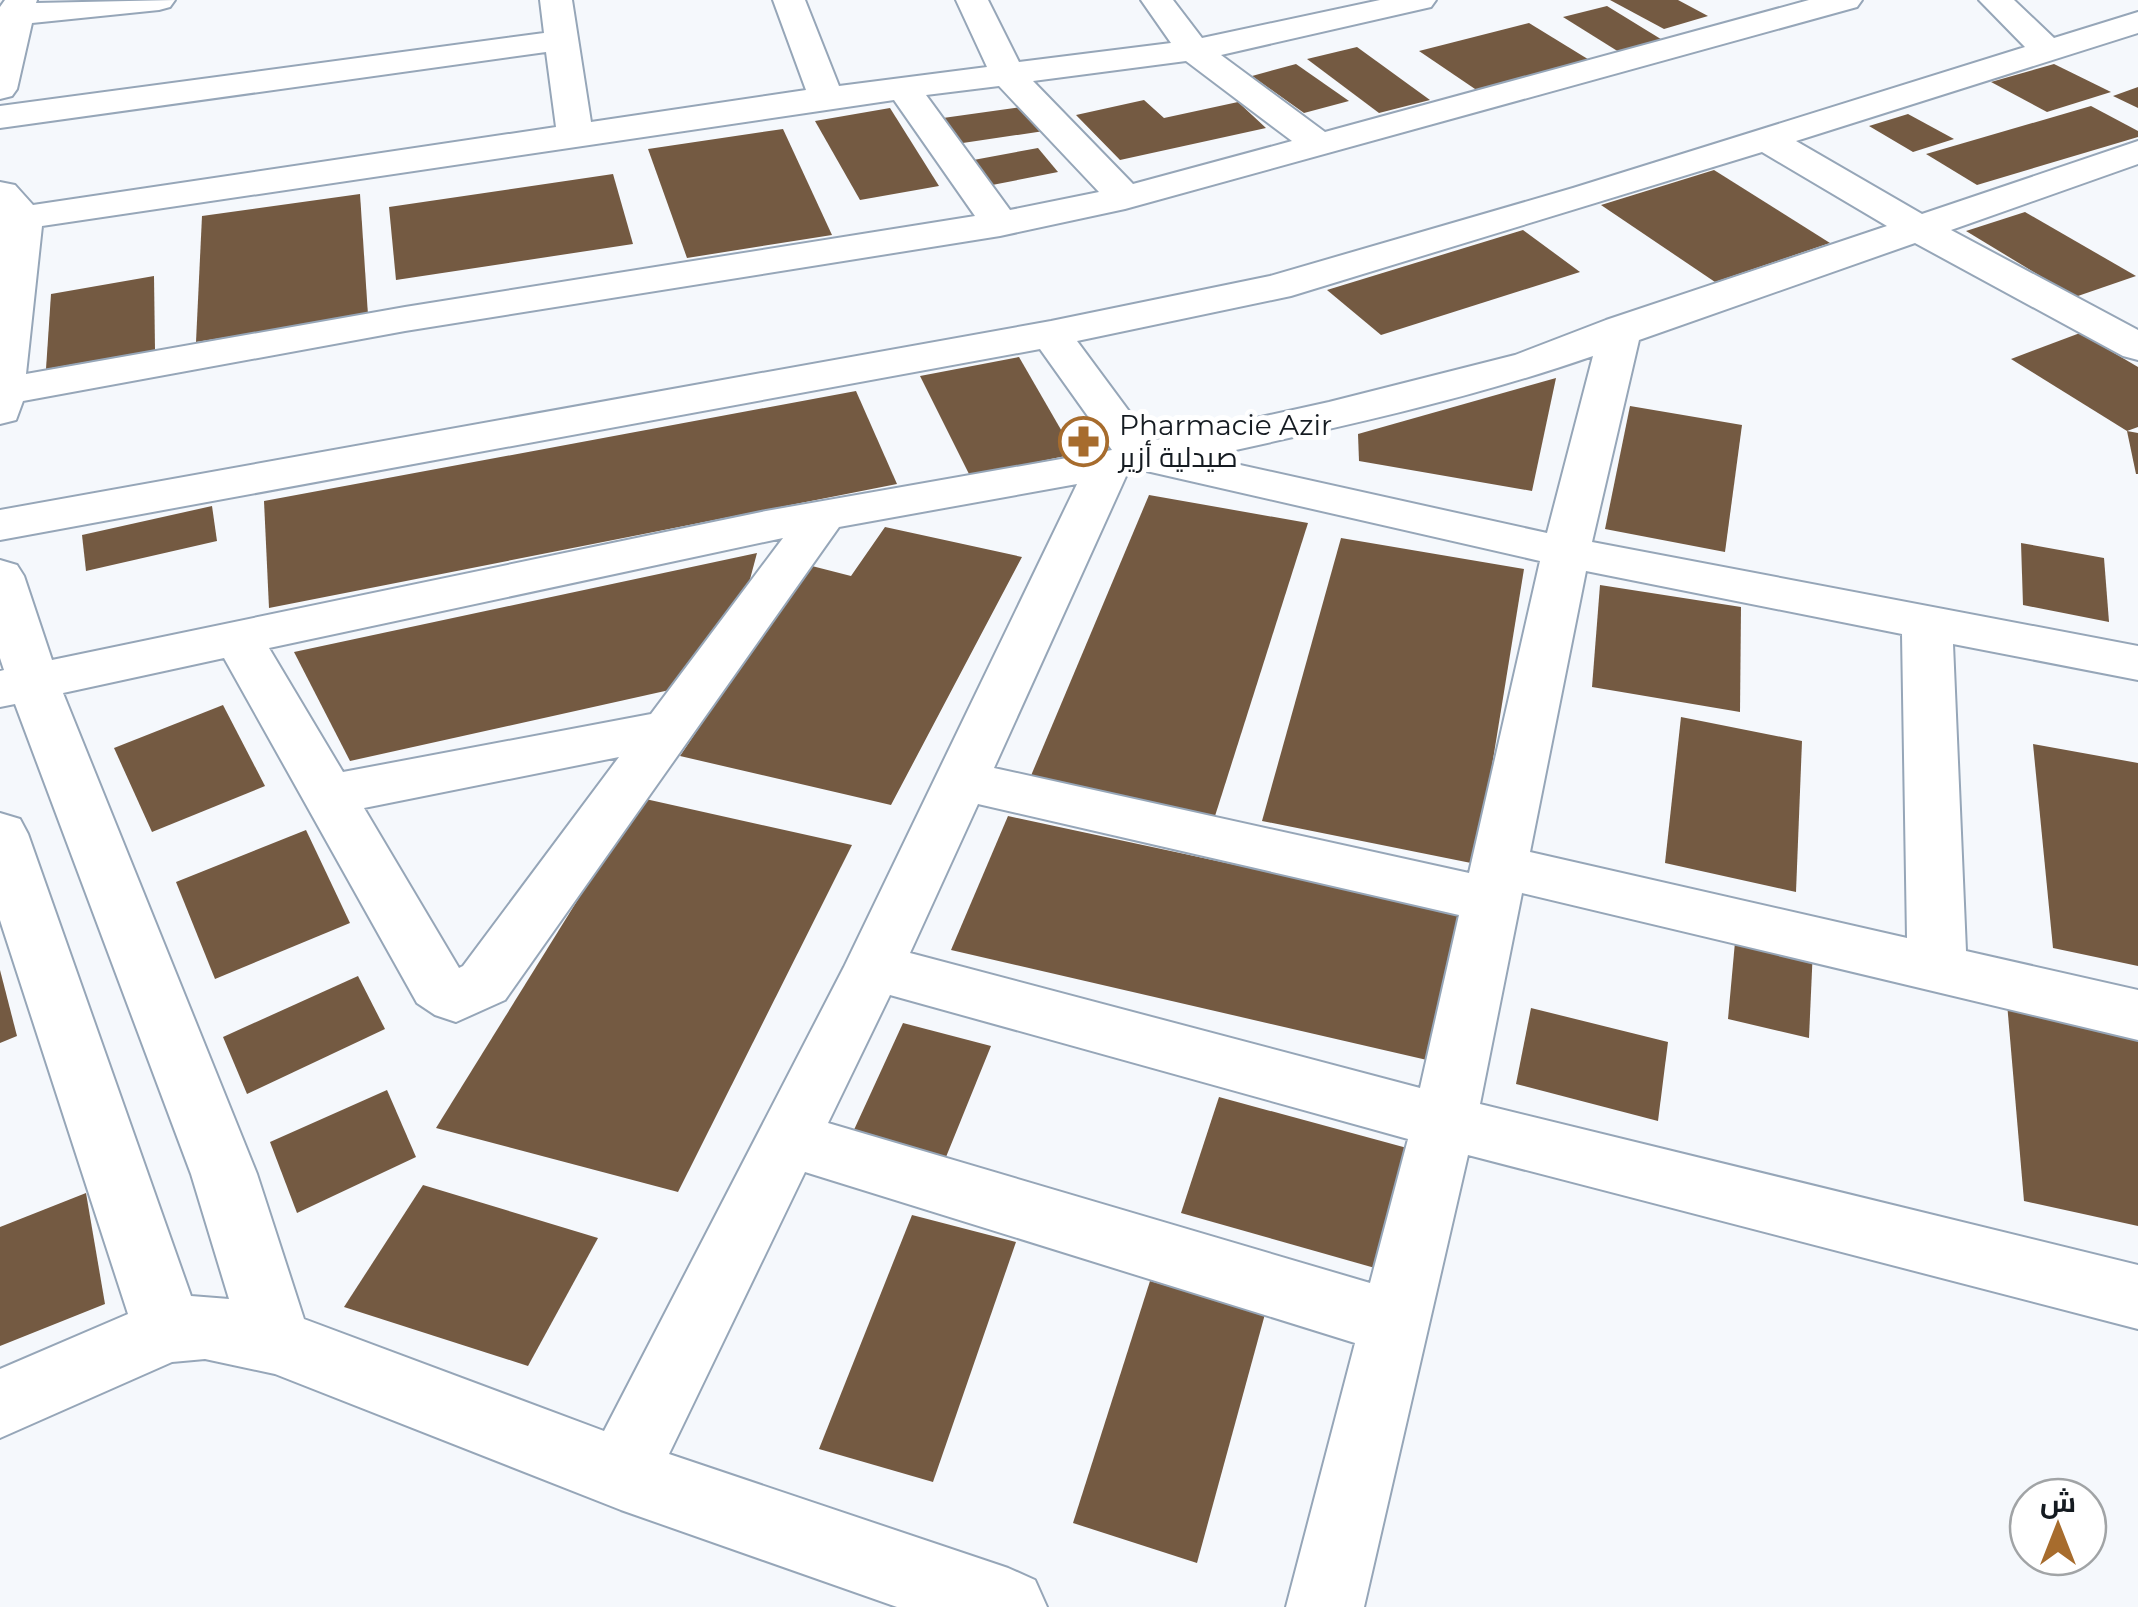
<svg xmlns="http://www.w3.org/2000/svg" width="2138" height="1607" viewBox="0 0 2138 1607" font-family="Montserrat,Cairo,sans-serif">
<rect width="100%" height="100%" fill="#f5f8fc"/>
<g fill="#745a42">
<polygon points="1610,0 1678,0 1708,16 1664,29"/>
<polygon points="1607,6 1664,41 1619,52 1563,17"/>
<polygon points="1529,23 1591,61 1478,91 1419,51"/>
<polygon points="1357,47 1430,100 1379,113 1307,59"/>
<polygon points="1296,64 1349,101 1304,113 1252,76"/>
<polygon points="2054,64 2111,92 2047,112 1991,82"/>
<polygon points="2138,87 2138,108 2113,96"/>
<polygon points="1144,100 1164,118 1238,102 1266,128 1120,160 1076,115"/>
<polygon points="1029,106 1044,131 956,144 943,118"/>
<polygon points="2091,106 2138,131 2138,137 1977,185 1926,154"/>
<polygon points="890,108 939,186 860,200 815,121"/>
<polygon points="1908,114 1954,139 1913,152 1869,126"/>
<polygon points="783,129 832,235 687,258 648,149"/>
<polygon points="1038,148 1058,172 987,186 968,161"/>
<polygon points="1714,170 1830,243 1715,282 1601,205"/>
<polygon points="613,174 633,244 396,280 389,207"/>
<polygon points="360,194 368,315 196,342 202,216"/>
<polygon points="2025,212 2136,276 2075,297 1966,231"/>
<polygon points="1523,230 1580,272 1381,335 1327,290"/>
<polygon points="154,276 155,350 46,369 51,294"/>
<polygon points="2080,333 2138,367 2138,427 2127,431 2011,359"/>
<polygon points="1019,357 1075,454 970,476 920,376"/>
<polygon points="1556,378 1532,491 1359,461 1358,434"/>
<polygon points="856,391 897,484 269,608 264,501"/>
<polygon points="1630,406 1742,425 1725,552 1605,529"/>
<polygon points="2127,431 2138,433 2138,474 2136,474"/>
<polygon points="1149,495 1308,523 1215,816 1030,778"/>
<polygon points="212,506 217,541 86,571 82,535"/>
<polygon points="885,527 1022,557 891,805 680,756 808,565 851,576"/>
<polygon points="1341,538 1524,569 1476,864 1262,821"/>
<polygon points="2021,543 2104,558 2109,622 2023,605"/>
<polygon points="757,553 749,583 674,689 350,761 294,652"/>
<polygon points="1600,585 1741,607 1740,712 1592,687"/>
<polygon points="223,705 265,786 152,832 114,748"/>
<polygon points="1681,717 1802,741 1796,892 1665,863"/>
<polygon points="2033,744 2138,763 2138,966 2053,948"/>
<polygon points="641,798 852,845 678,1192 436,1128"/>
<polygon points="1008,816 1468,915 1440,1063 951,950"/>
<polygon points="306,830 350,923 215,979 176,882"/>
<polygon points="1736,931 1813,948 1809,1038 1728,1019"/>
<polygon points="0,970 17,1036 0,1043"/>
<polygon points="358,976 385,1029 247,1094 223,1037"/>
<polygon points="2007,1003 2138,1029 2138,1226 2024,1201"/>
<polygon points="1531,1008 1668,1042 1658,1121 1516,1084"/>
<polygon points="903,1023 991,1046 946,1157 853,1132"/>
<polygon points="387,1090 416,1157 297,1213 270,1142"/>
<polygon points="1219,1097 1418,1151 1389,1272 1181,1213"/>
<polygon points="423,1185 598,1238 528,1366 344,1307"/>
<polygon points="86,1193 105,1304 0,1346 0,1227"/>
<polygon points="912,1215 1016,1242 933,1482 819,1449"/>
<polygon points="1150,1281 1265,1314 1197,1563 1073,1523"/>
</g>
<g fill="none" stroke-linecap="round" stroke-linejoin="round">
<defs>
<g id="minor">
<polygon points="5,0 37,0 36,3 175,0 170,7 159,10 32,23 17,89 12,96 0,99 0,7"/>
<path d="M540 0H572L591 122 806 90 773 0H805L839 86 987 67 956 0H988L1019 62 1171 43 1141 0H1173L1202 38 1380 0H1436L1431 7 1221 55 1325 132 1809 0H1862L1857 7 1125 209 1000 236 405 331 23 401 16 420 0 424V182L15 185 33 205 556 127 546 52 0 128V106L544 33ZM1186 61 1292 141 1133 184 1033 81ZM999 86 1099 192 1010 210 926 95ZM894 100 975 216 405 307 26 374 42 226Z"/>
<path d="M1979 0H2014L2054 38 2138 12V33L1796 141 1922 214 2138 141V164L1951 230 2138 330V360L2123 356 1915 243 1639 340 1592 542 2138 646V680L1953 644 1966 951 2138 990V1040L1522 893 1480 1104 2138 1265V1329L1468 1155 1364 1607H1286L1355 1343 805 1172 669 1454 1008 1568 1035 1580 1047 1607H897L621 1510 275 1374 205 1359 172 1362 0 1438V1369L128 1314 0 920V813L20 819 28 834 191 1296 229 1299 191 1174 15 704 0 707V671L4 670 0 658V560L17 565 24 576 52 660 766 511 1112 450 1040 349 0 540V510L1051 321 1270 276 1573 188 2025 47ZM1762 152 1887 226 1606 320 1515 355 1329 402 1151 441 1077 341 1291 296ZM1593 356 1547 533 1204 457C1334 428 1467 400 1593 356ZM1142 470 1540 561 1469 873 994 768 1127 474ZM1077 484 844 967 604 1431 304 1319 257 1174 63 693 224 658 417 1003 435 1015 456 1022 505 1000 839 527ZM783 538 651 714 343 772 269 648ZM1586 571 1902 634 1907 938 1530 852ZM619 757 463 966 459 968 364 808ZM978 804 1459 915 1420 1088 910 953ZM890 995 1408 1139 1370 1283 828 1123Z"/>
</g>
</defs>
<use href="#minor" stroke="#96a6b8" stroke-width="4"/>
<use href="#minor" fill="#fff" fill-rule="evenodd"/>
</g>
<defs>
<symbol id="pharmacy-ring" viewBox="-11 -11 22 22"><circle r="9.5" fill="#fff" stroke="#a76c2d" stroke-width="1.5"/><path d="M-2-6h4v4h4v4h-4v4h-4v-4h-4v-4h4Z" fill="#a76c2d"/></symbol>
</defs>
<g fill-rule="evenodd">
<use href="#pharmacy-ring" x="1056" y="414" width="55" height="55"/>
</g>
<g text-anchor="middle" stroke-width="10" stroke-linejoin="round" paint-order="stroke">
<g font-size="28" fill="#151b21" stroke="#fff" text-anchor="start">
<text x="1119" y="435">Pharmacie Azir<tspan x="1119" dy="32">صيدلية أزير</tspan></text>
</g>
</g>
<g transform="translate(2058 1527)"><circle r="48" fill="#ffffff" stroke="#a1a4a6" stroke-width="2.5"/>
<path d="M0-8L18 38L0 25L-18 38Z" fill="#a76c2d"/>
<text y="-15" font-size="28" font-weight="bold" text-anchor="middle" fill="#151b21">ش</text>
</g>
</svg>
